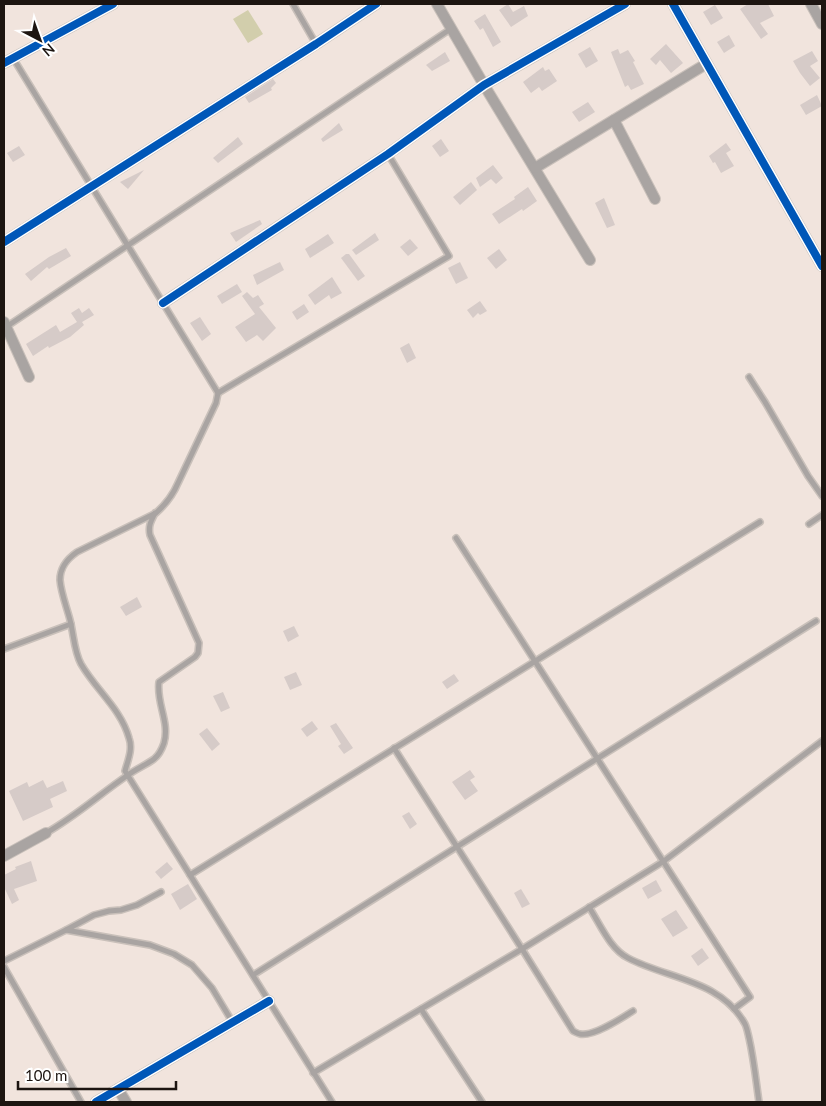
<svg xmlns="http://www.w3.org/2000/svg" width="826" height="1106" viewBox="0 0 826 1106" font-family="Lato,sans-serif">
<rect width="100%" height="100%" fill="#f1e4dd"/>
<polygon fill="#d2ceac" points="248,10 263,34 248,43 233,19"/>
<g fill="#d6cbc8">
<polygon points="508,4 513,12 524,6 528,16 511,27 499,10"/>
<polygon points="748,4 768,4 774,16 760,23 768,34 761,39 740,9"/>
<polygon points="715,5 723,18 711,25 703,12"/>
<polygon points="485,14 501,42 493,47 483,28 480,30 474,21"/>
<polygon points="729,35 735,46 724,53 717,42"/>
<polygon points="666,44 683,63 671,73 660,60 656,65 650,59"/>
<polygon points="590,47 598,61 586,68 578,54"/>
<polygon points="618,49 620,54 628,50 635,61 633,62 644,84 631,90 628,85 625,87 611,52"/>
<polygon points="812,51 818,61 810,66 820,78 810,86 800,73 793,61"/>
<polygon points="445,52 450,61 432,71 426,65"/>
<polygon points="543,67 545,71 549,69 557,81 542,91 539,87 531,93 523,82"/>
<polygon points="273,79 276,83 271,88 272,90 249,103 245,97"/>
<polygon points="817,95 822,106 806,115 800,105"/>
<polygon points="588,102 595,112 579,122 572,112"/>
<polygon points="339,123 343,130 323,142 321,139"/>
<polygon points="238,137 243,144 218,163 213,158"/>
<polygon points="441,139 449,151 440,157 432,146"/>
<polygon points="726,143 731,150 726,153 734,166 721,173 715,162 713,163 709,156"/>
<polygon points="19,146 25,155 13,162 7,153"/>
<polygon points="493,165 503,178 496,184 491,179 480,187 476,178"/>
<polygon points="144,170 128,189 120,182"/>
<polygon points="471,182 477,190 460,205 453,197"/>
<polygon points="528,187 537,201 523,211 522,209 499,224 492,214 515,199 514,197"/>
<polygon points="604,198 615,225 607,228 595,203"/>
<polygon points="260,220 262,224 236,242 230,233"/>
<polygon points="375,233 379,240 356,255 352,250"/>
<polygon points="328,234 334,243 310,258 305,249"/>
<polygon points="410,239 418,248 408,256 400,247"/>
<polygon points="66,248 71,256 49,269 47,267 31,281 25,274 49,257"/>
<polygon points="499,249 507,260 496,269 487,258"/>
<polygon points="346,254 349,254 365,276 358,281 341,258"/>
<polygon points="280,262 284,270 257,285 253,275"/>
<polygon points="460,262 468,278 456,284 448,268"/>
<polygon points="332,277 342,293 331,299 329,295 315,305 308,295"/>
<polygon points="237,284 242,292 222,304 217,296"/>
<polygon points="247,292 253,298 258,295 264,304 259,307 276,328 263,341 257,335 246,342 235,327 255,314 242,296"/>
<polygon points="480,301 487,311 480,315 478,313 473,318 467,310"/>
<polygon points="304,304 309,312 297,320 292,312"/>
<polygon points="79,308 82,313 89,308 94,315 82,322 84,325 70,337 49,348 48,346 33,356 26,344 56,325 60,332 77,322 71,313"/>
<polygon points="200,317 211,334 202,341 190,323"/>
<polygon points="409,343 416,358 407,363 400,348"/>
<polygon points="137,597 142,607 126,616 120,607"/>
<polygon points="294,626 299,636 288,642 283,631"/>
<polygon points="296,672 302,685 290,690 284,677"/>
<polygon points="454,674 459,681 447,689 442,682"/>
<polygon points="223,692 230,708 221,712 213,696"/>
<polygon points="312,721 318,729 307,737 301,729"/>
<polygon points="336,723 353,748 344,754 338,746 341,744 330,726"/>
<polygon points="207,728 220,744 212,751 199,734"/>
<polygon points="470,770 475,777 470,780 478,791 465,800 452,782"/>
<polygon points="43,780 47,788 63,781 67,791 50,799 53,807 23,821 9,791 27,782 29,787"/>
<polygon points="409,812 417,824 410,829 402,816"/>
<polygon points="31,861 37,881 14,889 19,900 12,904 4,887 4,875 16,869 15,867"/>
<polygon points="167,862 173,869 161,879 155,872"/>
<polygon points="656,880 662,891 648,899 642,888"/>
<polygon points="188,884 197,899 180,910 171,894"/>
<polygon points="521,889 530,904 522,908 514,893"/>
<polygon points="676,910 688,928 673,937 661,919"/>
<polygon points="702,948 709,958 698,966 691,956"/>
</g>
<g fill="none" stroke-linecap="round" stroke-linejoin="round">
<defs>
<g id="lane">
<polyline points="293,4 316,44"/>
<path d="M13 58 218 393 216 403 178 483C173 495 166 504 156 513L77 552C67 559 60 567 60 580 61 593 67 608 70 620 74 636 74 651 81 664 96 690 121 709 129 738 133 749 128 760 125 771L332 1102"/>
<polyline points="6,327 452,28"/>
<polyline points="749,377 765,402 808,476 822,496"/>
<polyline points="218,393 449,256 388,154"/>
<polyline points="809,524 822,515"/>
<polyline points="456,538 750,997 734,1009"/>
<polyline points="4,649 71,624"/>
<path d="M394 748 522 949 573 1031C575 1032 579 1034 580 1034 593 1037 622 1018 633 1011"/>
<path d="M46 833C76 816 100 794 128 775 136 769 146 765 154 759 159 755 162 749 164 743 170 722 156 703 159 682L195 657 198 653 199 643 150 535C148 526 151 521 155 513"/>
<polyline points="190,875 760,522"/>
<path d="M589 907C600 924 610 949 628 958 668 979 721 980 745 1024 747 1028 748 1034 749 1038 754 1060 756 1081 759 1102"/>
<polyline points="66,930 94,915 109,911 121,910 137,905 161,892"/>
<polyline points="4,961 66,930 150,945 174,954 192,965 212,988 233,1023"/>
<polyline points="4,967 81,1102"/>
<polyline points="253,975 816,621"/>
<polyline points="421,1009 482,1102"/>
<polyline points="313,1073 522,949 664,861 822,741"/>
</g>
<g id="street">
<polyline points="437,4 484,85 590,260"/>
<polyline points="673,4 822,266"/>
<polyline points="811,4 822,24"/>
<polyline points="4,63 113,4"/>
<polyline points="614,120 655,199"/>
<polyline points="535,168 706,64"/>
<polyline points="4,242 316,44 376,4"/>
<polyline points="163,303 388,154 484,85 625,4"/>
<polyline points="4,322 29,377"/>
<polyline points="4,856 46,833"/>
<polyline points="118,1089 126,1102"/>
<polyline points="96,1102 269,1001"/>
</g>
</defs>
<use href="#lane" stroke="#c9c0ba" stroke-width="8"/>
<use href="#street" stroke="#c9c0ba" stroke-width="12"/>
<use href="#lane" stroke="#a9a4a2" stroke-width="5"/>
<use href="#street" stroke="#a9a4a2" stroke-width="10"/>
<defs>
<g id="cycleway">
<polyline points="673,4 822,266"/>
<polyline points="4,63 113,4"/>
<polyline points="4,242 316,44 376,4"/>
<polyline points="163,303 388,154 484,85 625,4"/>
<polyline points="96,1102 269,1001"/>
</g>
</defs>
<use href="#cycleway" stroke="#fff" stroke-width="11"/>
<use href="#cycleway" stroke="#0057b8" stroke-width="8"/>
</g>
<rect width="826" height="1106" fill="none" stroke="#1d1511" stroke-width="10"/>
<g transform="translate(40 40) rotate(139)" stroke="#ffffff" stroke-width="4" paint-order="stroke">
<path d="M0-4L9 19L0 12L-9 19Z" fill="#1d1511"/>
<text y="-8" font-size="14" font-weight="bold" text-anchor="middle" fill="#1d1511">N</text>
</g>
<path d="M18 1081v8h158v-8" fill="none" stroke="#1d1511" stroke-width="2.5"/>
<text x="25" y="1081" font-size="15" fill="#1d1511" stroke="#ffffff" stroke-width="4" paint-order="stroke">100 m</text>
</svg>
